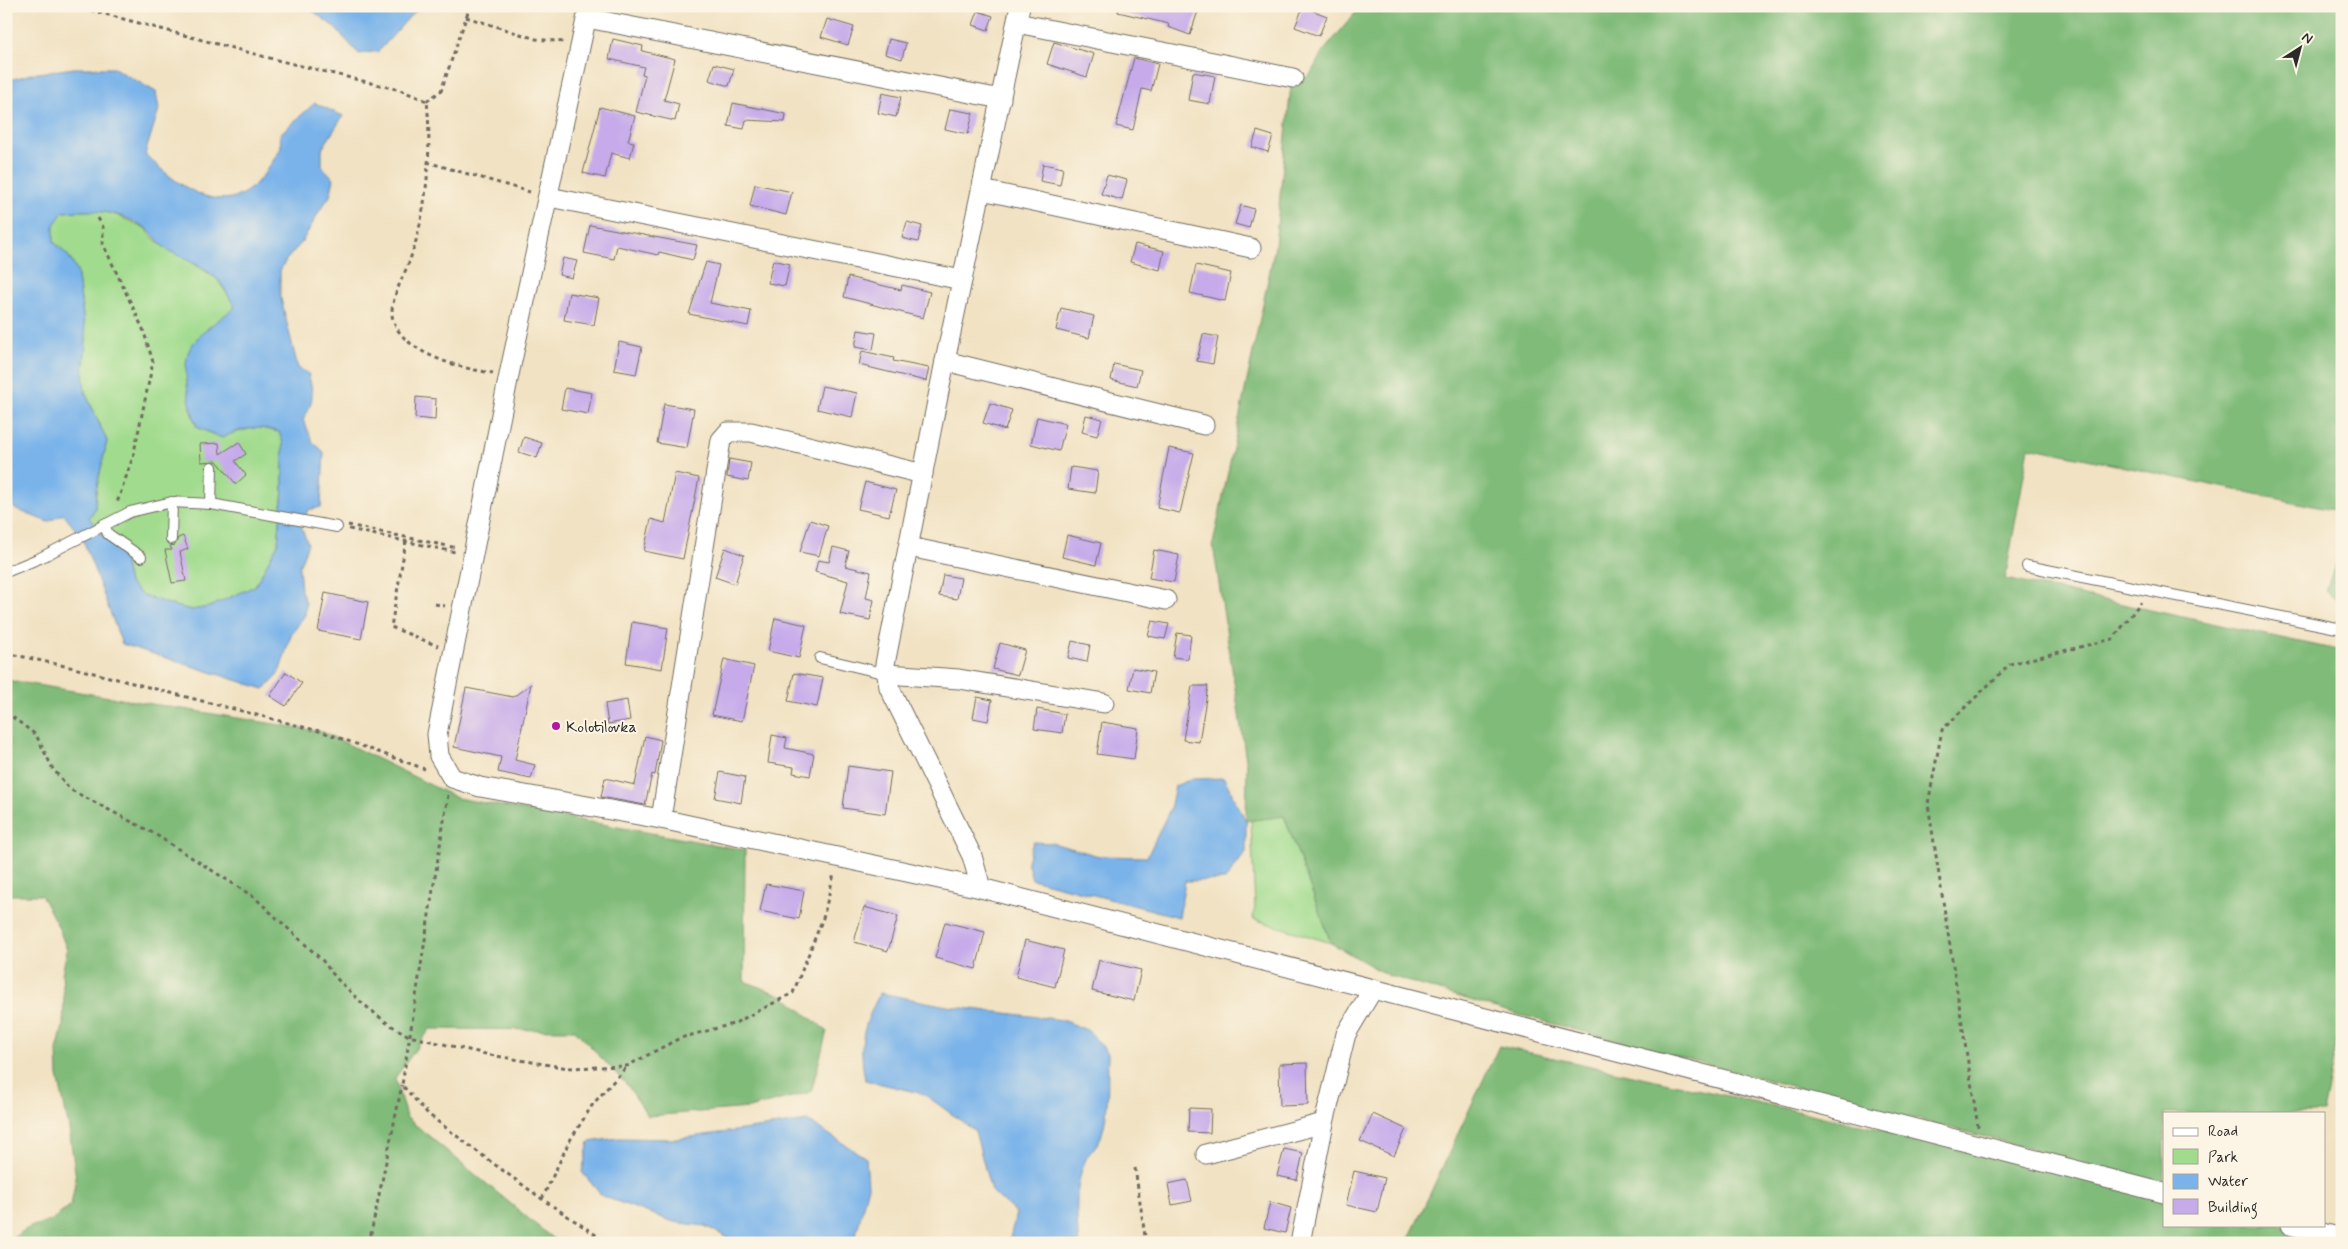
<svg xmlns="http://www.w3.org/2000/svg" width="2348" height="1249" viewBox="0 0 2348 1249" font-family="Mynerve,sans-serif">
<rect width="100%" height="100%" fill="#fcf5e5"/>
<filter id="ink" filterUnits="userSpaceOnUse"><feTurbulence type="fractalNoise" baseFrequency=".02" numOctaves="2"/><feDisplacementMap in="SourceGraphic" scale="10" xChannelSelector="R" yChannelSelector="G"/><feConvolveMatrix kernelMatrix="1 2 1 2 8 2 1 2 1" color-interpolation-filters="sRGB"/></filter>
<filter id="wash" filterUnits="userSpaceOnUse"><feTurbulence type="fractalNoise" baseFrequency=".0096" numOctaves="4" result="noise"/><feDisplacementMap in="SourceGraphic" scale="20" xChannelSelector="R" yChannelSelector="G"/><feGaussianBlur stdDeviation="1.12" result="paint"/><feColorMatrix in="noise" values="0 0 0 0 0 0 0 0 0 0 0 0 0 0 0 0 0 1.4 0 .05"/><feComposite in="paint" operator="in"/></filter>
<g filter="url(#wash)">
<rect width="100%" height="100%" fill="#f1e2c3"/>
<g fill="#a1db8e" stroke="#66835c">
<polygon points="98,210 114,214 145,228 156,241 169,251 184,257 217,279 236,307 202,334 191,346 191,412 197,427 212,434 234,433 256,427 279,432 283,443 283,489 278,544 255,586 209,607 192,610 175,606 142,595 129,583 125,566 127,554 100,533 96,525 89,518 95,508 96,491 107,441 85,392 83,374 86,339 77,270 67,254 54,242 53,225 63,212"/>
<polygon points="1284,816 1331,943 1253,919 1255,907 1251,820"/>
</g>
<g fill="#80bb79" stroke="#567352">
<polygon points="1361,6 2342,6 2342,512 2029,447 2005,579 2342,651 2342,1014 2323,1113 2164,1113 2164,1184 1516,1014 1387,975 1331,943 1284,816 1246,821 1247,767 1213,544 1275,246 1291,85 1310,75 1322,53"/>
<polygon points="2335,564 2341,566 2335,593 2342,595 2342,605 2326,591"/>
<polygon points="6,680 323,732 457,798 745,850 744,981 783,996 827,1031 811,1092 749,1108 648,1116 628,1086 575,1030 430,1029 395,1078 406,1117 558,1243 6,1243 6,1239 9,1240 30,1227 52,1220 71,1205 76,1178 69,1128 58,1076 57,1051 63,1026 64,1000 62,974 67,950 58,926 41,895 6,895"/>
<polygon points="1499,1046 2164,1191 2164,1225 2301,1225 2298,1243 1407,1243"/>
</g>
<g fill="#79b3ea" stroke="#526f8a">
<polygon points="293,6 424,6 412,14 379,51 359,54 334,27 313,11"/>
<path d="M74 68H114L156 92 159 109 145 154C170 179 216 218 251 188 263 178 273 161 281 148L280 134 315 103 343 116 322 149V166L334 179 330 196 320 210 302 242 286 260 280 271V295L298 368 308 373C314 394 314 401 303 420L313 442 324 452 321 507 308 510 301 526 308 544 299 567 301 591 306 603 305 615 291 635 280 670 274 680 264 689 122 644 82 537 97 527 100 534 127 554 125 566 129 583 142 595 175 606 192 610 209 607 255 586 278 544 283 489V443L279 432C258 425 242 428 222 438L197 427C190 408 179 362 192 345 203 329 221 319 235 307 229 298 224 285 216 278 202 266 185 259 169 251 159 245 154 233 144 227 119 211 92 209 63 212L54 225V242L67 254 77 270 86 339 83 374 85 392 107 441 96 491 95 509 89 518 96 525 80 535 63 514 48 522 15 509 6 496V78L14 79 31 74Z"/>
<polygon points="1224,778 1246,821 1246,852 1225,880 1185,881 1179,917 1032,879 1027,861 1033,842 1052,843 1099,856 1147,857 1170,809 1175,786 1192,779"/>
<path d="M880 993 947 1006 1063 1020 1089 1031 1108 1053C1107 1080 1110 1111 1101 1137 1098 1145 1090 1151 1086 1159 1074 1185 1076 1216 1079 1243H1009L1016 1213 991 1191 975 1131 924 1094 865 1080C858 1041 863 1027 880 993Z"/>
<polygon points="808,1121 866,1158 868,1186 854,1243 738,1243 705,1226 674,1222 602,1196 582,1172 589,1142 618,1138 676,1139"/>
</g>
<g id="blocks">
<g fill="#c6aaea">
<polygon points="1119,6 1182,6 1198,11 1190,35 1168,27 1169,24 1118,12"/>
<polygon points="1303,7 1327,16 1319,36 1295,27"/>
<polygon points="978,11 993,16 988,30 973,25"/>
<polygon points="827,19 854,27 848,45 821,37"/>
<polygon points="613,39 643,46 642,51 675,59 664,100 679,104 675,121 636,112 645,75 642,74 644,67 609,59"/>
<polygon points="889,39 906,43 902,59 885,54"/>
<polygon points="1054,42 1094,54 1087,77 1047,64"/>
<polygon points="1134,58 1158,64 1151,91 1142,89 1133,130 1116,126"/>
<polygon points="714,64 734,69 729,86 709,80"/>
<polygon points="1193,72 1215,76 1210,104 1188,100"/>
<polygon points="882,93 901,97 896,117 878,113"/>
<polygon points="733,103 786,114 785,122 746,120 744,129 728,126"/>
<polygon points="600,107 635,116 628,141 634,142 630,158 611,153 605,178 583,173"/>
<polygon points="950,109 973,113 968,134 945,129"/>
<polygon points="1257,131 1273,136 1268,152 1252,147"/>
<polygon points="1043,164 1063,168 1060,185 1040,181"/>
<polygon points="1107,175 1127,180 1122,200 1101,194"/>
<polygon points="755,184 792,192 786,215 750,206"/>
<polygon points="1241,205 1254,209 1249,228 1235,224"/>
<polygon points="907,222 922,226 918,242 902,238"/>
<polygon points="590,225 697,245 693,260 659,252 658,255 617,246 614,259 584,253"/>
<polygon points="1135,244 1164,251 1160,270 1130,262"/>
<polygon points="563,258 577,261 572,278 559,275"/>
<polygon points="773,260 790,264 785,286 768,283"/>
<polygon points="706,262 719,265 710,303 751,311 748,326 689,314"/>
<polygon points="1196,265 1231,273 1225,301 1190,293"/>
<polygon points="848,277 901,290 902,285 930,292 923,318 844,297"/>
<polygon points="569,293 599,298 594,325 564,320"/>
<polygon points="1061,308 1094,316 1089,338 1056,330"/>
<polygon points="858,330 876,333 873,350 855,347"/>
<polygon points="1203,334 1218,337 1213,364 1197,361"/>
<polygon points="619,342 642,347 636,374 614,370"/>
<polygon points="862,351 894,358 893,361 929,368 926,381 859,365"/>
<polygon points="1114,364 1141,370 1137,386 1111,380"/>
<polygon points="822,386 857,393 852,417 817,409"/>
<polygon points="565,388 592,393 588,414 561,409"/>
<polygon points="416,397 436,399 435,420 415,418"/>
<polygon points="990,403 1012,410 1005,430 983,423"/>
<polygon points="664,404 694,409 687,448 657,443"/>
<polygon points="1086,415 1102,419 1097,436 1082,432"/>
<polygon points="1037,417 1066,424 1059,451 1031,444"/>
<polygon points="524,437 542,443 537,458 519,452"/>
<polygon points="239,442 246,454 235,461 246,475 236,484 217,461 201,462 200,444 219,443 220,454"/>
<polygon points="1169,448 1194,453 1180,513 1157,508"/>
<polygon points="729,459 751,463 748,481 727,477"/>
<polygon points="1071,467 1098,471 1095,493 1068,489"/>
<polygon points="675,473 699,478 683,559 644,551 651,519 665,523"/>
<polygon points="865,482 896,490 889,516 858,509"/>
<polygon points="810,520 828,526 819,556 800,552"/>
<polygon points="1067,535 1101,543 1096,565 1062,557"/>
<polygon points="183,536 188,549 180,552 186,581 172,583 165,550 172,550 170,546 175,545 178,538"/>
<polygon points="833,547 849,551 845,566 871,572 866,598 874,600 870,620 840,614 848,581 815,572 818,560 829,562"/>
<polygon points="725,548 744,555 735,584 715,577"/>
<polygon points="1154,550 1179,555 1174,582 1149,578"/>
<polygon points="943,575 961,578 957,599 939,596"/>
<polygon points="325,593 368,602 361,639 318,631"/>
<polygon points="775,618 806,625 799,658 768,651"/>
<polygon points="1152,621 1169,624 1165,639 1148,636"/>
<polygon points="632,622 668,628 662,669 626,663"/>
<polygon points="1177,633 1191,635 1188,659 1173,657"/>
<polygon points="1072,641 1090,645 1087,662 1068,658"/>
<polygon points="1000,643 1025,650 1018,675 993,669"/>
<polygon points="724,659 754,666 742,721 712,715"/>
<polygon points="1133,668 1154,672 1150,693 1129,689"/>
<polygon points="286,672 302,683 286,706 270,696"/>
<polygon points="794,673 823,678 817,707 788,701"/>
<polygon points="531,684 515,760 535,765 531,779 498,772 501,757 454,747 466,688 513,697"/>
<polygon points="1192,686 1208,686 1199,742 1183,740"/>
<polygon points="977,697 992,700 988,721 973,718"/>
<polygon points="627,700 630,720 608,724 605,704"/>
<polygon points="1037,709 1065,714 1062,733 1034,729"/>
<polygon points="1102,722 1138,728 1134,759 1097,754"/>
<polygon points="772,735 787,738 785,748 814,754 810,776 793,773 794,767 768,763"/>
<polygon points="645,736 661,740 655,775 652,774 645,805 601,797 605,778 635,785"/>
<polygon points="848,766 891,772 885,814 843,808"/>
<polygon points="720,772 745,777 741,803 715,798"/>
<polygon points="766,884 804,891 799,919 760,911"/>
<polygon points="864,907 898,916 888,951 854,942"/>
<polygon points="945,922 985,932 976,969 935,958"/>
<polygon points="1025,940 1064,950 1055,987 1016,977"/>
<polygon points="1099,960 1141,970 1134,1001 1092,991"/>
<polygon points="1307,1063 1308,1105 1280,1106 1279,1064"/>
<polygon points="1189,1108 1211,1109 1210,1133 1188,1132"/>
<polygon points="1373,1114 1406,1129 1394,1156 1360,1141"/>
<polygon points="1284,1149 1303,1153 1297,1180 1277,1176"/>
<polygon points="1354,1171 1385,1178 1377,1212 1346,1205"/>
<polygon points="1187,1180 1192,1201 1172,1205 1168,1184"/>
<polygon points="1270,1202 1291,1208 1285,1233 1264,1228"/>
</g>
</g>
</g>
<g filter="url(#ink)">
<use href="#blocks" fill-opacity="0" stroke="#706b60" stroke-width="1"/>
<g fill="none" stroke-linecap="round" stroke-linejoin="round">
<defs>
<g id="lane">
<polyline points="211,504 212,467"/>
<polyline points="104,524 108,534 141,557"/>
<polyline points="171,539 172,502"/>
<polyline points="2027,566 2342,629"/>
<polyline points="6,572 40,558 130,512 172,502 211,504 337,527"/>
<polyline points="820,658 887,674"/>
</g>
<g id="street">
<polyline points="589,6 510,370 437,734 439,756 452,778 480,787 661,819 981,888 2164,1193"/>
<polyline points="587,18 1001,99"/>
<polyline points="1017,23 1293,78"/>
<polyline points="982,190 1251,248"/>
<polyline points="549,197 962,280"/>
<polyline points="945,361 1204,425"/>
<polyline points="909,547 1166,600"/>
<polyline points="887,674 959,679 1104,703"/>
<polyline points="661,819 721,440 728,432 751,432 923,474"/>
<polyline points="981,888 972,856 889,687 885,664 945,361 1020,6"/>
<polyline points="1206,1154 1324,1123"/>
<polyline points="2290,1225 2342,1238"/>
<polyline points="1300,1243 1324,1123 1346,1034 1373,989"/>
</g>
</defs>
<use href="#lane" stroke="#706b60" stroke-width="12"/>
<use href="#street" stroke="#706b60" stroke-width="21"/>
<g stroke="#706b60" stroke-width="3" stroke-dasharray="4 4" stroke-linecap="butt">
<path d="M75 6 277 60 400 90 427 101C432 151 427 215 409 262 403 278 388 303 393 320 404 354 462 369 493 373"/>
<polyline points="466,17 536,39 564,42"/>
<polyline points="427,101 441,91 470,6"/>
<polyline points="427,162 530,192"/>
<polyline points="98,218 103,227 103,244 143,329 153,362 133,457 117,503"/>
<polyline points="348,525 457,548"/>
<polyline points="349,529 455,552"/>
<polyline points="406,541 391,627 438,646"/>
<polyline points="435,604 445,606"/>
<polyline points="6,653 74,668 323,732 425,769"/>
<polyline points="6,712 36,735 53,769 71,790 153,833 254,897 322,960 336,978 362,1003 387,1023 409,1036 490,1055 568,1068 627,1066 680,1038 733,1024 793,993 823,918 834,874"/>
<polyline points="448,795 402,1085 428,1114 483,1156 542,1199 608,1243"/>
<polyline points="1978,1127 1928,804 1942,730 2010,664 2113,639 2141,602"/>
<polyline points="1135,1168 1146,1243"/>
<polyline points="542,1199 569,1142 593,1104 627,1066"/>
<polyline points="369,1243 402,1085"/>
</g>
<use href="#lane" stroke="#fff" stroke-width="10"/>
<use href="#street" stroke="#fff" stroke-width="19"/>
</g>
</g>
<circle fill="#b5179e" stroke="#fcf5e5" stroke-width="2" cx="556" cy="726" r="5"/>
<g text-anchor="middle" stroke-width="4" stroke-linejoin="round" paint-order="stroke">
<g font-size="16" fill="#2b2b2b" stroke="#fcf5e5" text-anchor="start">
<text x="566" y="732">Kolotilovka</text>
</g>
</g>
<rect width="2348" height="1249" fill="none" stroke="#fcf5e5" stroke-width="25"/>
<rect x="2163" y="1112" width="162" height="115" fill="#fcf5e5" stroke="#a8a49b"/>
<rect x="2173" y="1128" width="25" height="8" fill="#ffffff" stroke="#a8a49b"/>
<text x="2208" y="1136" font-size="15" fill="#2b2b2b">Road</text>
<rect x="2173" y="1149" width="25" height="15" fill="#a1db8e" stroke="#a8a49b"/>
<text x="2208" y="1162" font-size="15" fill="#2b2b2b">Park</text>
<rect x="2173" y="1174" width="25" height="15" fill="#79b3ea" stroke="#a8a49b"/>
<text x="2208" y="1186" font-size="15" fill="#2b2b2b">Water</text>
<rect x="2173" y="1199" width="25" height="15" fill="#c6aaea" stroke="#a8a49b"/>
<text x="2208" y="1212" font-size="15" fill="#2b2b2b">Building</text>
<g transform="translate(2300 48) rotate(36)" stroke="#fcf5e5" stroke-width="4" paint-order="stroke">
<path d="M0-4L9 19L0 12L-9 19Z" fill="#2b2b2b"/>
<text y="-8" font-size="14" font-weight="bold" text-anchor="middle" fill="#2b2b2b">N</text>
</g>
</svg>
